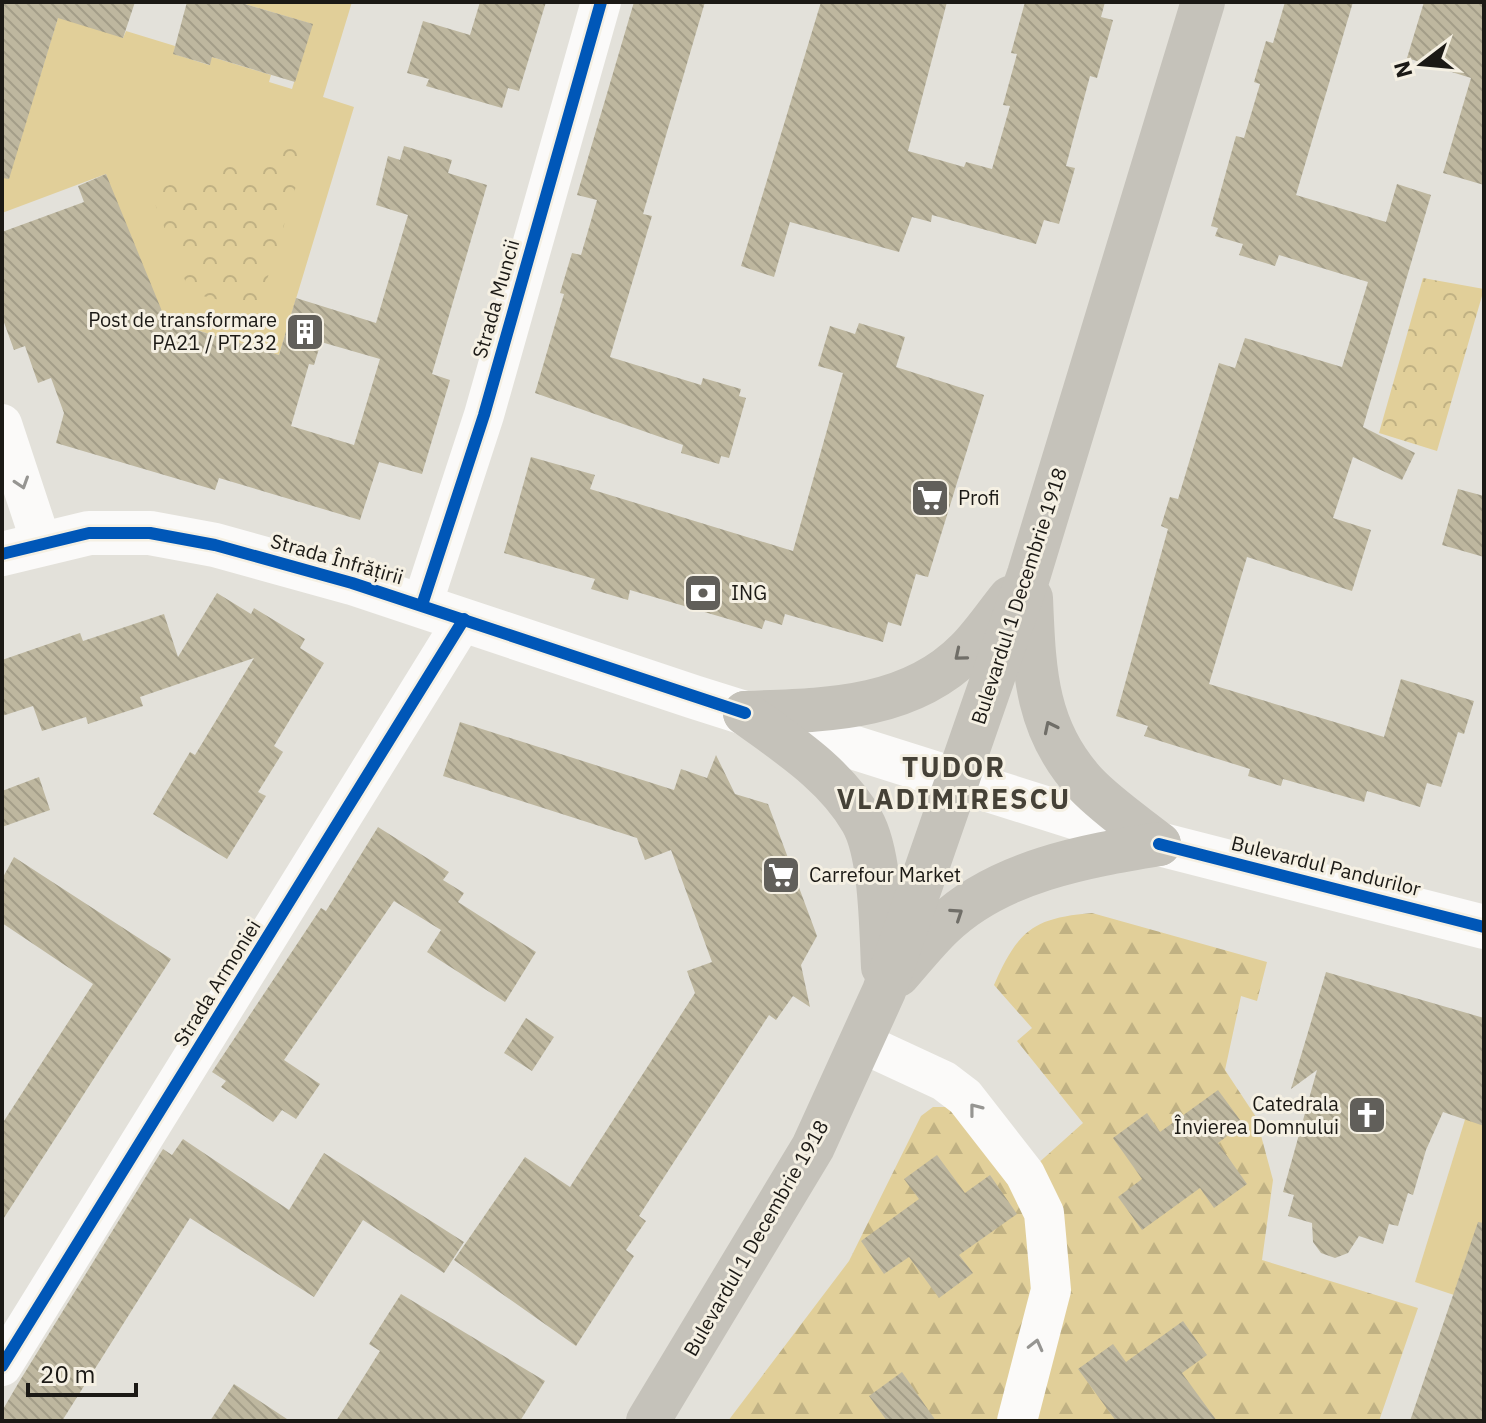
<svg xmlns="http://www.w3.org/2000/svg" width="1486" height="1423" viewBox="0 0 1486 1423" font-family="'IBM Plex Sans',sans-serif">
<defs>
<pattern id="forest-firs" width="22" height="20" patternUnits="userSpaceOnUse" patternTransform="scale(2)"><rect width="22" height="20" fill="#e1cf99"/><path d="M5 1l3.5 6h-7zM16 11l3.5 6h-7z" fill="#c0b183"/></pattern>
<pattern id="park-crowns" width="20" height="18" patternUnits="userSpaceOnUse" patternTransform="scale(2)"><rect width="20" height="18" fill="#e1cf99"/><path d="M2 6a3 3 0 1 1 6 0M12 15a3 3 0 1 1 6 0" fill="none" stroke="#c0b183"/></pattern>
<pattern id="building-back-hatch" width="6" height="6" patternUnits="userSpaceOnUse" patternTransform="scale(2)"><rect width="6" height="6" fill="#beb79f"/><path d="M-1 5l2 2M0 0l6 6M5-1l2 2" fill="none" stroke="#a39d88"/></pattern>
</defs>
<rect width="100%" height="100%" fill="#e3e1da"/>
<g fill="#e1cf99">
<polygon points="238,2 352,2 323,97 354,107 279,355 153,317 106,174 2,213 2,137 20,141 60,11 123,38 126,31 175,46 174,54 209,65 212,57 271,75 269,82 292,89 312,24"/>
<polygon points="1484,1058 1484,1305 1415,1282"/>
</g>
<g fill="url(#forest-firs)">
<path d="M1092 913 1267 962 1257 1001 1241 996 1225 1070 1256 1117 1273 1180 1262 1260 1418 1308 1379 1421H1030L1035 1166 1083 1123 1017 1041 1032 1028 994 985C1018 931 1032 918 1092 913Z"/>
<polygon points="933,1107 950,1107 962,1116 1030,1217 1035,1290 1001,1421 728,1421 849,1261 921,1116"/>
</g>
<g fill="url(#park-crowns)">
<polygon points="310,141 258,309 190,293 150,191"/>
<polygon points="1423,278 1484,289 1437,451 1379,433"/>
</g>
<g fill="url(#building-back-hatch)" fill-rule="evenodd">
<polygon points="2,2 135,2 123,38 58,18 9,179 2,178"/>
<polygon points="187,2 238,2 313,24 295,82 212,57 210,65 173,54"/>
<polygon points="480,2 546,2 519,91 508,88 502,108 426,86 429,79 407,73 423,21 470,35"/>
<polygon points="634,2 705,2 643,214 652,216 610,357 701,385 703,378 741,389 739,396 746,398 729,458 721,456 719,464 681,453 683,445 535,393 564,294 560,293 572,253 581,255 597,200 577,195"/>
<polygon points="821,2 947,2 908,151 964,167 966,162 992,169 1010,106 1003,105 1017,54 1011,53 1025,2 1105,2 1101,17 1113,20 1097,78 1090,76 1066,166 1075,168 1059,224 1044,220 1036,244 932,215 931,222 912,217 899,252 790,222 774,277 741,266"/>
<polygon points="1285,2 1353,2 1296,195 1386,222 1397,184 1431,195 1363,427 1415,453 1402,480 1353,457 1333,518 1371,530 1352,591 1247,557 1209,684 1384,737 1401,679 1474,701 1464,734 1458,732 1441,787 1427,783 1420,807 1367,791 1364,802 1283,779 1281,786 1248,776 1250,769 1144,736 1148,726 1116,716 1168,529 1161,526 1170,497 1178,499 1219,363 1235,368 1245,338 1342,367 1368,282 1279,255 1275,266 1239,255 1243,244 1215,236 1218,228 1211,226 1236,136 1244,138 1260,84 1254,82 1266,41 1273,43"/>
<polygon points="1424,2 1484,2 1484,185 1443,173 1471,78 1407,58"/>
<path d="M404 146 452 160 448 173 487 185 432 374 450 380 422 474 379 462 360 520 219 478 215 490 56 443 64 413 51 378 38 383 25 346 14 350 2 317V232L84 202 78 186 106 174 166 321 279 355 296 298 376 323 408 215 376 205 388 156 400 160ZM321 342 380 359 354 445 291 426 309 364 314 365Z"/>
<polygon points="859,323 905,337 896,367 984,395 928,577 916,574 901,626 888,622 883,642 785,614 782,625 765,620 762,629 630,590 628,600 591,589 595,579 504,553 531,457 595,475 590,489 793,551 843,373 818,366 830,326 855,334"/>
<polygon points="1458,489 1484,496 1484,557 1442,545"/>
<polygon points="217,593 251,614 254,608 305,639 300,648 324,663 274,746 283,752 258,792 266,796 227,859 153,814 190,752 195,755 254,658 140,697 143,706 88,724 86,717 42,731 33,706 2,716 2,660 80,633 83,641 164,614 178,657"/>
<polygon points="460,722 674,790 681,769 707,778 716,755 735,794 768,804 817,936 801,965 810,1007 793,996 776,1020 769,1015 639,1216 646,1221 626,1250 634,1256 576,1346 454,1260 525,1157 570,1187 695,993 687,971 712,962 671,850 645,860 637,838 443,776"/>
<polygon points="39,777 50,810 2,827 2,791"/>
<polygon points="378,827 449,872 443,880 464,893 458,902 536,952 505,1002 427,952 441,930 394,901 284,1060 320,1084 296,1119 282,1110 273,1122 221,1087 226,1081 212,1072 321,908 326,911"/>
<polygon points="14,857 171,959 2,1221 2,1124 93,984 2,923 2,879"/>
<polygon points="1326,972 1484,1018 1484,1126 1443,1112 1426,1150 1413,1195 1408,1193 1398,1226 1389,1224 1383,1244 1359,1236 1348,1253 1335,1258 1321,1253 1313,1242 1312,1223 1288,1216 1294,1195 1283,1192 1317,1070 1291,1089"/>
<polygon points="526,1018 554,1037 532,1071 504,1053"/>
<polygon points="1218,1090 1243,1124 1218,1143 1247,1184 1214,1208 1200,1188 1142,1230 1118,1197 1142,1179 1113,1138 1147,1113 1160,1132"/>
<polygon points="183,1139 289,1210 324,1153 464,1242 444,1273 363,1220 314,1297 190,1218 62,1421 2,1421 2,1411 19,1382 163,1149 172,1155"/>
<polygon points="937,1155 965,1193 990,1175 1017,1214 959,1255 973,1273 939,1298 909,1257 884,1274 861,1241 919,1199 904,1179"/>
<polygon points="1478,1222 1484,1223 1484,1421 1410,1421"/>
<polygon points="401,1294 545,1381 520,1421 336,1421 380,1351 369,1344"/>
<polygon points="1183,1321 1207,1355 1182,1373 1217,1421 1116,1421 1078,1369 1113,1344 1126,1362"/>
<polygon points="902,1372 936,1421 887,1421 869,1396"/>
<polygon points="234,1384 290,1421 210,1421"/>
</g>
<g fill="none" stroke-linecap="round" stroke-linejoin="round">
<g stroke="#fbfaf9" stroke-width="40">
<polyline points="2,424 41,542"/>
<polyline points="422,605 484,415 601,2"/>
<polyline points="862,1043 944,1081 965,1097 1025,1174 1044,1213 1051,1290 1017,1421"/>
<polyline points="2,1366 464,619"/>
</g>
<polyline stroke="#fbfaf9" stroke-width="44" points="2,554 89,533 150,533 215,545 352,583 694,697 1159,844 1484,927"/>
<g stroke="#c5c2ba" stroke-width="44">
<path d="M1031 598C1034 669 1035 729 1086 784 1107 806 1135 825 1159 844"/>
<path d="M745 713C822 710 908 711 967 651 983 635 996 615 1010 598"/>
<path d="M745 713C787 744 835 774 862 821 881 854 881 928 883 967"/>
<path d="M898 975C913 958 927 940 943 925 999 871 1086 856 1159 844"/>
<polyline points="648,1421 813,1147 884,991 1029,574 1203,2"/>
</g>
<defs>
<g id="cycleway">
<polyline points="2,554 89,533 150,533 215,545 352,583 745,713"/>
<polyline points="422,605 484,415 601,2"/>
<polyline points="1159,844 1484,927"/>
<polyline points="2,1366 464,619"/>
</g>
</defs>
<use href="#cycleway" stroke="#f5f0e3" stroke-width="17"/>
<use href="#cycleway" stroke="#0057b8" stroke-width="12"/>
</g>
<defs><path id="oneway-chevron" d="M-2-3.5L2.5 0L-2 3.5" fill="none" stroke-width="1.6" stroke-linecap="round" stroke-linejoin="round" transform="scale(2)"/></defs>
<g stroke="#969592">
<use href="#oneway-chevron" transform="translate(22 483) rotate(72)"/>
<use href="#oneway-chevron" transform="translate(975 1109) rotate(-128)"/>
<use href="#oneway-chevron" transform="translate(1036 1345) rotate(-76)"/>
</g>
<g stroke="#706e68">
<use href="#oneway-chevron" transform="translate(960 655) rotate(140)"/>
<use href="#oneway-chevron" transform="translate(1050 727) rotate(-116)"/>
<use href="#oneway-chevron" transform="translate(957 914) rotate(-34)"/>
</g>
<defs>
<symbol id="building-square" viewBox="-11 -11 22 22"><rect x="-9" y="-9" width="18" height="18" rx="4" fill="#615f5a" stroke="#f5f0e3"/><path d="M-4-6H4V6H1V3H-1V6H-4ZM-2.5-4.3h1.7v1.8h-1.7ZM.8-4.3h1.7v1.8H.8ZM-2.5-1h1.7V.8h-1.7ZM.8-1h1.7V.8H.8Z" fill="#fff"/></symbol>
<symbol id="supermarket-square" viewBox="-11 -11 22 22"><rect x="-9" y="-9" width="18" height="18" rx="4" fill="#615f5a" stroke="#f5f0e3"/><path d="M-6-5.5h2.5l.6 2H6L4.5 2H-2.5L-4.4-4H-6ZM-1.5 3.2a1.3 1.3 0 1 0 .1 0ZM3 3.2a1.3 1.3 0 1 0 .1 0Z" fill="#fff"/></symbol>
<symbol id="bank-square" viewBox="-11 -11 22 22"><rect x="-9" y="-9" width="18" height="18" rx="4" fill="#615f5a" stroke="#f5f0e3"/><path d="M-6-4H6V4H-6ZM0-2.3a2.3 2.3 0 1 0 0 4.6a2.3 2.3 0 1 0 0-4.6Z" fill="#fff"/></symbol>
<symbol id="church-square" viewBox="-11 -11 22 22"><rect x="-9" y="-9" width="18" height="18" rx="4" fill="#615f5a" stroke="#f5f0e3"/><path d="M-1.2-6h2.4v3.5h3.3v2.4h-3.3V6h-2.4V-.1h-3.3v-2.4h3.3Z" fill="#fff"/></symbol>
</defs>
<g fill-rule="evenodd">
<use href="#building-square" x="283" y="310" width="44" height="44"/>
<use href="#supermarket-square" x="908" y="476" width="44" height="44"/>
<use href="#bank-square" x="681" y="571" width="44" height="44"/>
<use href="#supermarket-square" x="759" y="853" width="44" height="44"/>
<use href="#church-square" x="1345" y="1093" width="44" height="44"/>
</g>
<g text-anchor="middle" stroke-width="6" stroke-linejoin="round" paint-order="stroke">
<g font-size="20" fill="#1b1915" stroke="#f5f0e3">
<text transform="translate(496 299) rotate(-74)" y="7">Strada Muncii</text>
<text transform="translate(337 559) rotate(16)" y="7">Strada Înfrățirii</text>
<text transform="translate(1019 596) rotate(-72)" y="7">Bulevardul 1 Decembrie 1918</text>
<text transform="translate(1326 866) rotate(14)" y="7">Bulevardul Pandurilor</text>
<text transform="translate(217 983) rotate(-58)" y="7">Strada Armoniei</text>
<text transform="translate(756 1238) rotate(-60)" y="7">Bulevardul 1 Decembrie 1918</text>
</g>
<g font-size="20" fill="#1b1915" stroke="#f5f0e3" text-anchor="start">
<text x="277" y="327" text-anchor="end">Post de transformare<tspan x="277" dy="23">PA21 / PT232</tspan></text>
<text x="958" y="505">Profi</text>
<text x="731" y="600">ING</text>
<text x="809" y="882">Carrefour Market</text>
<text x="1339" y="1111" text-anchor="end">Catedrala<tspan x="1339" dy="23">Învierea Domnului</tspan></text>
</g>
<g font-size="28" font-weight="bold" letter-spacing="2" fill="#454137" stroke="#f5f0e3">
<text x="954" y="777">TUDOR<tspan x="954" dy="32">VLADIMIRESCU</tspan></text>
</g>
</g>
<rect width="1486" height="1423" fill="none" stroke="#1b1915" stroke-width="8"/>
<g transform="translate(1422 64) rotate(254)" stroke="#f5f0e3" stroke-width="6" paint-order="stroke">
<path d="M0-6L14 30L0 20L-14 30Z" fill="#1b1915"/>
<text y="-12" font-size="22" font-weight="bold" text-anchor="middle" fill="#1b1915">N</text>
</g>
<path d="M28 1383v12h108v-12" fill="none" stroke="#1b1915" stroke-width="4"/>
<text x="40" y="1383" font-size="24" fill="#1b1915" stroke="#f5f0e3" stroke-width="6" paint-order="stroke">20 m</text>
</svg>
